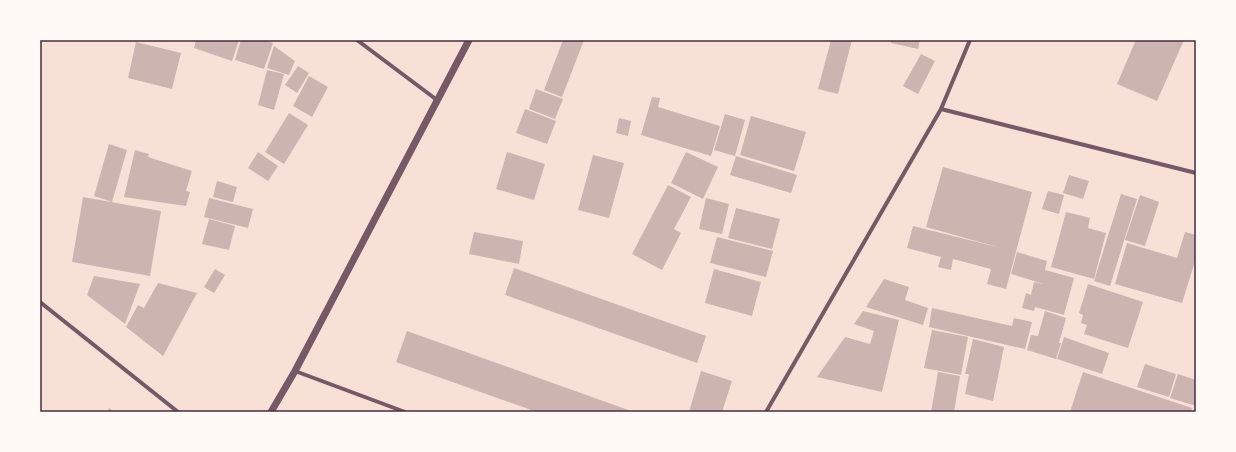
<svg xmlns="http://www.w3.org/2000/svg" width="1236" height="452" viewBox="0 0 1236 452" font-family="'IBM Plex Sans',sans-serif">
<rect width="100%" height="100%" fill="#f7e1d7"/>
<g fill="#ccb4b1">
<polygon points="196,40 239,40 232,61 194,48"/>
<polygon points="241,40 262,40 273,43 264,69 235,60"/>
<polygon points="563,40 584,40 562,97 544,90"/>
<polygon points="831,40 852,40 838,94 818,89"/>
<polygon points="891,40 920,40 918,49 891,43"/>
<polygon points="1136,40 1184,40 1157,101 1117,84"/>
<polygon points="136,42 181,53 172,89 128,78"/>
<polygon points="274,46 295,61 289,75 267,68"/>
<polygon points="921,54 935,61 918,94 903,86"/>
<polygon points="298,66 309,73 297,93 285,85"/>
<polygon points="267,70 284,74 274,110 258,105"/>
<polygon points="309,76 328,87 312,117 293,106"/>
<polygon points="536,89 563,99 555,119 529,109"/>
<polygon points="652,97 660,98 658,107 720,126 711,156 641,135"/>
<polygon points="525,109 556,121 547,144 516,133"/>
<polygon points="289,113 308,125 284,164 265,152"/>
<polygon points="725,114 745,120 735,156 714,150"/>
<polygon points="751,116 806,132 794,171 740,155"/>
<polygon points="619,118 631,121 628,136 616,133"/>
<polygon points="109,144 127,150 112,202 94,196"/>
<polygon points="135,150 149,154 148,157 192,171 186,191 190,192 186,206 124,197"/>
<polygon points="258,152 278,166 268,181 248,168"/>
<polygon points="507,152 545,164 534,200 496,189"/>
<polygon points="686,152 718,167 703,199 671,183"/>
<polygon points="593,155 624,163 609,218 578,210"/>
<polygon points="736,156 797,175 791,193 730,175"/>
<polygon points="943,167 1032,192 1006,289 987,284 991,269 953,259 951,270 938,267 941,257 907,248 913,226 1001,248 926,227"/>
<polygon points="1069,175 1089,181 1083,199 1063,193"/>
<polygon points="217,181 237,187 233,202 213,197"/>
<polygon points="668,185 691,197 674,229 681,233 662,270 632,254"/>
<polygon points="1048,191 1064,195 1059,214 1042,209"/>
<polygon points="1121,194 1137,199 1110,286 1094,281"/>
<polygon points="1140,195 1159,202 1145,246 1125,240"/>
<polygon points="83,197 161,211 150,276 72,262"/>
<polygon points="209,198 253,209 248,228 204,217"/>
<polygon points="706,198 729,204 722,234 699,229"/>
<polygon points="736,208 780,219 772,249 728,238"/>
<polygon points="1066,212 1090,218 1088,228 1106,233 1094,279 1051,267"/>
<polygon points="209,219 235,226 229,250 202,244"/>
<polygon points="474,232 523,241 519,264 469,254"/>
<polygon points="1185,232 1196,235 1196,258 1182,303 1115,284 1127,243 1177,258"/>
<polygon points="717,237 773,251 766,277 710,263"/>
<polygon points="1017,252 1047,261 1045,270 1074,278 1064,315 1035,307 1034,311 1022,308 1026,293 1031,295 1034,282 1044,284 1011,274"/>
<polygon points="514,268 706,336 697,363 505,295"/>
<polygon points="215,269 225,275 214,293 204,287"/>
<polygon points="714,269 761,282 752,316 705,303"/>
<polygon points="94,276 140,284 125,324 87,295"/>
<polygon points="884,279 909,287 905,300 928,308 923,325 866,307"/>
<polygon points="158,283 197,293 163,356 126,327 138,305 144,308"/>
<polygon points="1088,284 1143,302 1128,348 1084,334 1087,325 1081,323 1083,315 1079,313"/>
<polygon points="932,308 1012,326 1014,318 1032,322 1025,349 929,327"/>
<polygon points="863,311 899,320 882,392 817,377 845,337 870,344 874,331 854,324"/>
<polygon points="1045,311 1066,318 1059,343 1061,343 1056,359 1027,350 1031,335 1038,336"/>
<polygon points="932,330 968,337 961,375 924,368"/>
<polygon points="407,331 634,412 537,412 396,362"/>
<polygon points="1064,337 1109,353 1102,374 1057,359"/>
<polygon points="973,339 1004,347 993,401 965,394 969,374 965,374"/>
<polygon points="1145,364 1176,374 1169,397 1137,387"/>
<polygon points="701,371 732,381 722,412 689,412"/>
<polygon points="938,372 960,376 954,412 931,412"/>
<polygon points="1083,372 1192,408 1191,412 1070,412"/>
<polygon points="1178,374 1196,380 1196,406 1170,398"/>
<polygon points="109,408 115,412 107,412"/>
</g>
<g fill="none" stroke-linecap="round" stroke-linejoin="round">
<g stroke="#755966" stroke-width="4">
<polyline points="357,40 437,100"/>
<polyline points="941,109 1196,173"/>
<polyline points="40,302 178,412"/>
<polyline points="295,371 405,412"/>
<polyline points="766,412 941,109 970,40"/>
</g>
<polyline stroke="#755966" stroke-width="7" points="271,412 295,371 469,40"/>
</g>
<rect width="1236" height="452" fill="none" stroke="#fffaf5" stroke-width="82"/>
<rect x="41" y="41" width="1154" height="370" fill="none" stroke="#4a2c40" stroke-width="1.5"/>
</svg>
